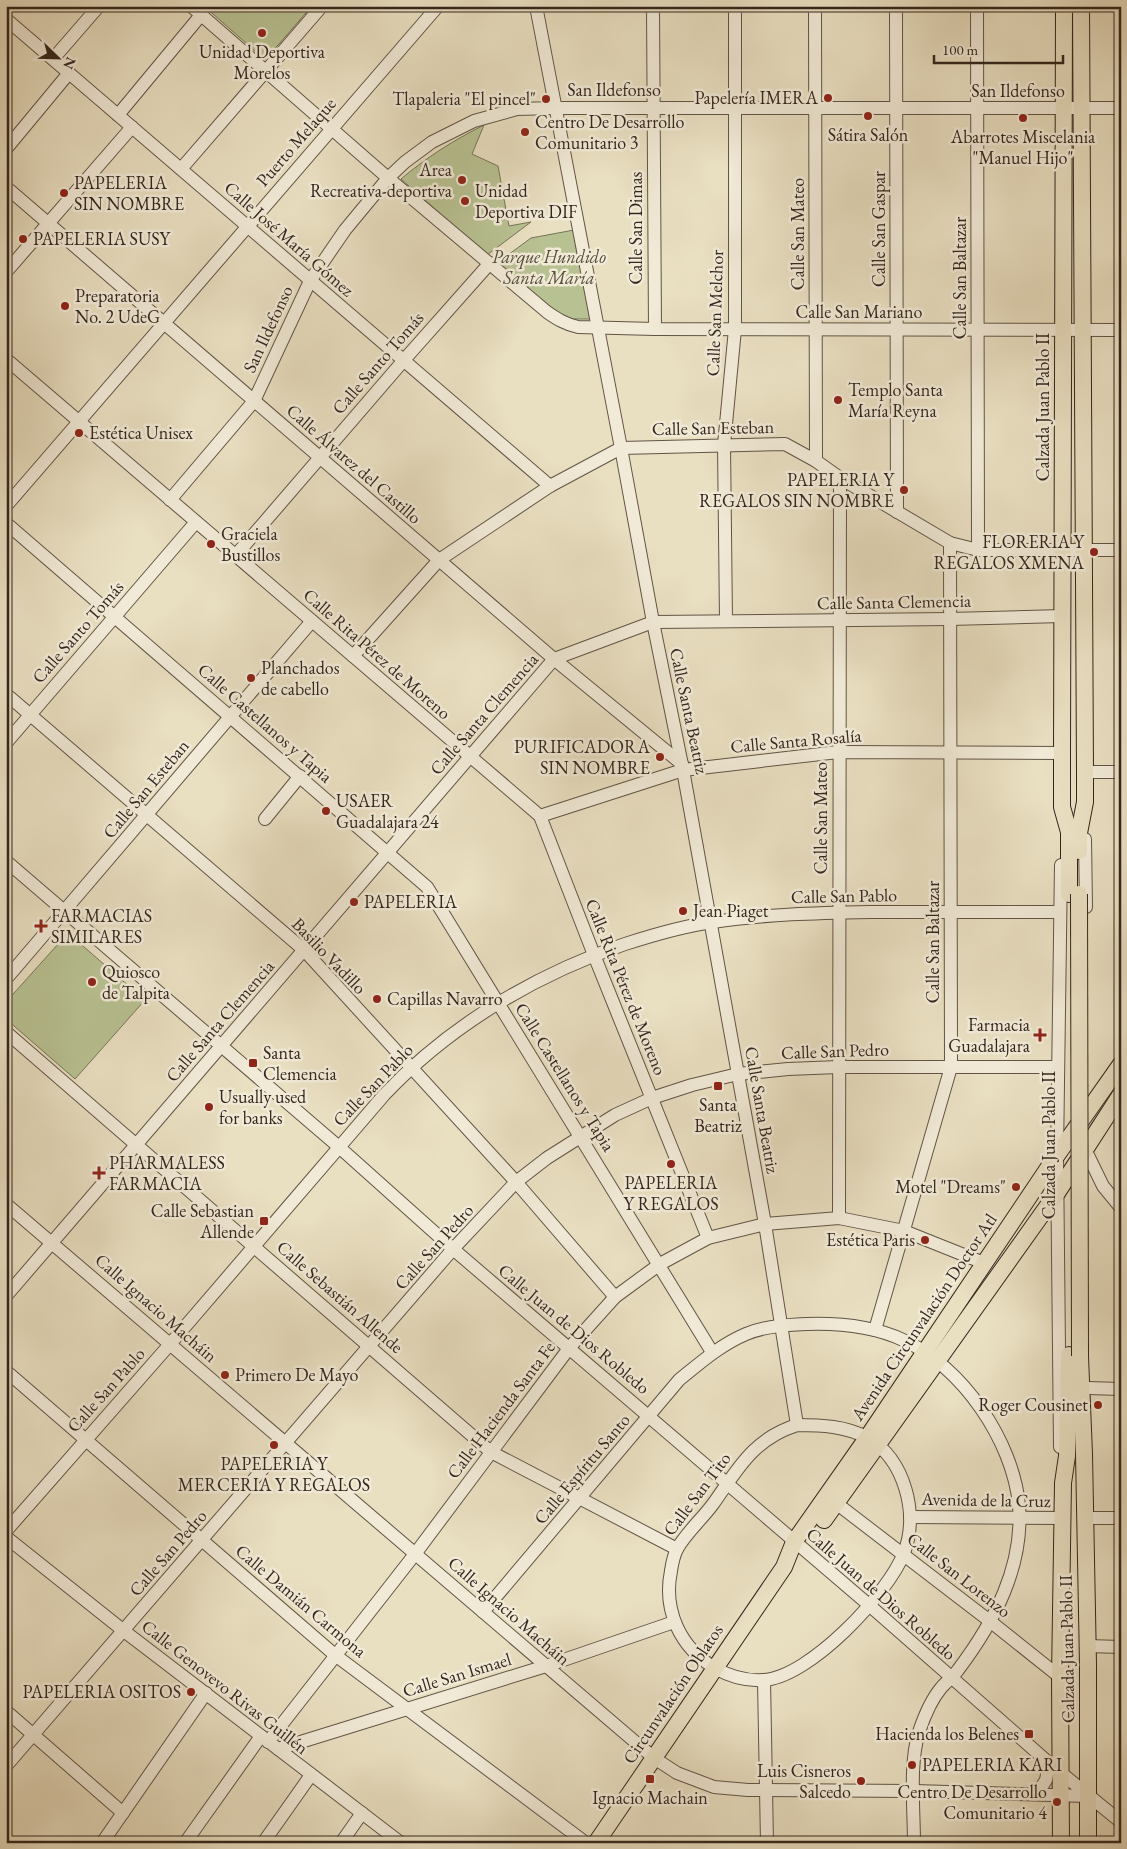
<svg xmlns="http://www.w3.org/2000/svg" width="1127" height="1849" viewBox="0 0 1127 1849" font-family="'EB Garamond',serif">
<rect width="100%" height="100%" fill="#e9dfc1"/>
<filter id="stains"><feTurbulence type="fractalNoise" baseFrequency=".004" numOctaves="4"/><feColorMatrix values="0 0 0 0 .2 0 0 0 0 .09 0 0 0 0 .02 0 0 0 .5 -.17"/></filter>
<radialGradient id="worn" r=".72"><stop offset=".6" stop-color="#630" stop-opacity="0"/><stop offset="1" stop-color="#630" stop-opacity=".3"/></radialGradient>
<g fill="#b8c192" stroke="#767458">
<polygon points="204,6 312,6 265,60"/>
<path d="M484 125 472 154 498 166 509 226 531 222 487 255 401 179C427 157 454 140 484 125Z"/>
<polygon points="574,230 590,319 569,319 552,311 497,263 531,238"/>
<polygon points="68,933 145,1000 75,1079 6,1019 6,1002"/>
</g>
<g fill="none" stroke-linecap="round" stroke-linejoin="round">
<defs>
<g id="minor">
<path d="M191 6 388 178 547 312C557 319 565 324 578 327L655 329 1121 330"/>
<polyline points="536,6 621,448 653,622 683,770 765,1224 797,1425"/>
<polyline points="653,6 655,329"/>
<polyline points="815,6 816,461"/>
<polyline points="896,6 897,512"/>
<polyline points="977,6 978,550"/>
<polyline points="6,19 550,486"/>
<polyline points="53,59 99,6"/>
<polyline points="118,115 201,15"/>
<polyline points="6,149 69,73"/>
<polyline points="181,169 322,6"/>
<polyline points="6,187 554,659 682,764"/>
<polyline points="6,272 132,127"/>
<polyline points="6,359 540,816 594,955 708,1238"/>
<polyline points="170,500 254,401 310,281 345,230 388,178 405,162 432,142 474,121 517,109 555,108 1121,108"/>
<polyline points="6,506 438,6"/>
<polyline points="6,523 427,887 712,1352"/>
<polyline points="236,555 404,360 490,263"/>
<polyline points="726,620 724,445 735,329 735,6"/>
<polyline points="353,656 439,560 550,486 621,448 785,444 816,461 840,478 950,543 978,550 1121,550"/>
<polyline points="6,694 304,950 516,1182 615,1297"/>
<polyline points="6,743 196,522"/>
<polyline points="1085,772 1121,772"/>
<polyline points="540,816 683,770 838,752 1062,753"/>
<polyline points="265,819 300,776"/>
<polyline points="1085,839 1086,907"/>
<polyline points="6,861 339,1147 453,1249 869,1605 1049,1763 1121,1822"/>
<polyline points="6,979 312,621"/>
<polyline points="6,1032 491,1452 677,1549"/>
<polyline points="1085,1149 1103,1186 1121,1208"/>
<polyline points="6,1204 654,1758 677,1773 714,1787 748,1790 914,1791 1088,1796"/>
<polyline points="839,1218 840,478"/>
<polyline points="6,1296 554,659 653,622 950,619 1062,616"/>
<polyline points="875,1330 951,1067 950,543"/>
<polyline points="6,1371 335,1655 586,1843"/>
<polyline points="1088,1388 1121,1389"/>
<path d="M797 1425C821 1425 846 1426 868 1438 905 1460 919 1514 904 1553 888 1594 809 1678 763 1680 747 1681 729 1676 715 1668 680 1648 663 1610 671 1571 672 1564 674 1555 677 1549 686 1533 702 1519 713 1504 738 1469 753 1439 797 1425Z"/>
<polyline points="1060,1447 1057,1155 1061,865"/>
<polyline points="836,1503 991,1622 1060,1677"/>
<polyline points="910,1517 1062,1518"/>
<polyline points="1085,1518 1121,1518"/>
<path d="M6 1531 171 1343 384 1095C450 1025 535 975 625 944 653 935 683 926 713 922 765 914 818 913 871 912 934 912 997 912 1060 912"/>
<polyline points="6,1537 124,1631 401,1843"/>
<path d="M483 1612 679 1380C700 1363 720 1345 746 1334 765 1326 787 1325 807 1324 839 1323 873 1326 903 1340 962 1366 1013 1441 1019 1505 1024 1567 994 1622 958 1670 953 1677 946 1682 941 1688 931 1700 924 1717 919 1732 909 1763 914 1810 914 1843"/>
<polyline points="1087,1646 1121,1647"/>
<polyline points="764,1680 767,1843"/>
<polyline points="6,1711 123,1813"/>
<polyline points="268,1742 415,1554 570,1347 615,1297 660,1264 708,1238 765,1224 839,1218 904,1231 984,1263"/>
<polyline points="278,1749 546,1666 674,1622"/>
<polyline points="6,1766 453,1249 516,1182 547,1158 615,1115 652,1098 692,1085 738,1074 788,1069 839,1067 1057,1067"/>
<polyline points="1037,1794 1046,1780 1049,1763"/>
<polyline points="102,1843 206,1693"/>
<polyline points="185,1843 261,1736"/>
<polyline points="263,1843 311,1775"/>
<polyline points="341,1843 362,1813"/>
</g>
<g id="major">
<polyline points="1064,6 1062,753 1062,807 1069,832 1069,894"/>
<polyline points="1079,851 1079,833 1085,802 1085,772 1081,6"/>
<polyline points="1080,1356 1084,1454 1088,1664 1088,1843"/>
<polyline points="824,1520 1057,1193 1121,1094"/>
<polyline points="596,1843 784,1567 794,1542 867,1438 1057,1155 1121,1064"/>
<polyline points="1061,1843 1060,1677 1063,1483 1067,1456 1069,1355"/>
</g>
</defs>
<use href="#minor" stroke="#615446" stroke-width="14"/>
<use href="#major" stroke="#34261d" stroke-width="18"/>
<use href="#minor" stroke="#f1ead7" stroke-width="12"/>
<use href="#major" stroke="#e9dfc1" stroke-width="16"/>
<defs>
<polyline id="major-bridge" points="1079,894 1080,1356"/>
</defs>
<use href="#major-bridge" stroke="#34261d" stroke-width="18" stroke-linecap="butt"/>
<use href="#major-bridge" stroke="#e9dfc1" stroke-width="16"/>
</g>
<g fill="#8f2418" stroke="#f1ead7" stroke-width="2">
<circle cx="262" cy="33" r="5"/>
<circle cx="828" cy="98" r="5"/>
<circle cx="546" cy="99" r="5"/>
<circle cx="868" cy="116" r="5"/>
<circle cx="1023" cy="118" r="5"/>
<circle cx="525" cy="132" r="5"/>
<circle cx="462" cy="180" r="5"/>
<circle cx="64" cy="193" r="5"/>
<circle cx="465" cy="201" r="5"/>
<circle cx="23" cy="239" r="5"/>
<circle cx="65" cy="306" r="5"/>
<circle cx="838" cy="400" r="5"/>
<circle cx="79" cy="433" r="5"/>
<circle cx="904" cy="490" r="5"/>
<circle cx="211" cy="544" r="5"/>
<circle cx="1094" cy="552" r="5"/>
<circle cx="251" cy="678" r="5"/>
<circle cx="660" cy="757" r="5"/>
<circle cx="326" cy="811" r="5"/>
<circle cx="354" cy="902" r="5"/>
<circle cx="683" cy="911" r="5"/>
<path d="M38.5 918.5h5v5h5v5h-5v5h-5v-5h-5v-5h5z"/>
<circle cx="92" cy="982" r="5"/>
<circle cx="377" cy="999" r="5"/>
<path d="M1037.5 1027.5h5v5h5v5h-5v5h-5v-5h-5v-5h5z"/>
<rect x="248" y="1058" width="10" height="10" rx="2.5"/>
<rect x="713" y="1081" width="10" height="10" rx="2.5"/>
<circle cx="209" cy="1107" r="5"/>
<circle cx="671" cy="1164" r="5"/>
<path d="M96.5 1165.5h5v5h5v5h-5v5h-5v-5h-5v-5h5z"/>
<circle cx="1016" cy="1187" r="5"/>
<rect x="259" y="1216" width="10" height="10" rx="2.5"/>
<circle cx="925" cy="1240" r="5"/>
<circle cx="225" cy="1375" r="5"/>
<circle cx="1098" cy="1405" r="5"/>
<circle cx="274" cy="1445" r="5"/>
<circle cx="191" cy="1692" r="5"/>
<rect x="1024" y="1729" width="10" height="10" rx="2.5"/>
<circle cx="912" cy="1765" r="5"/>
<rect x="645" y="1774" width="10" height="10" rx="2.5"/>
<circle cx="861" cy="1781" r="5"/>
<circle cx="1057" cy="1802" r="5"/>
</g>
<g text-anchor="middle" stroke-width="5" stroke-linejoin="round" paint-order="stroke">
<g font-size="18" fill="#34261d" stroke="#f1ead7" text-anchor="start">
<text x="262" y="58" text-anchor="middle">Unidad Deportiva<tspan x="262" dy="21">Morelos</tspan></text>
<text x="818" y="104" text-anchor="end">Papelería IMERA</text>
<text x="536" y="105" text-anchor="end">Tlapaleria "El pincel"</text>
<text x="535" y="128">Centro De Desarrollo<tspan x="535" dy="21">Comunitario 3</tspan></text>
<text x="868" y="141" text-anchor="middle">Sátira Salón</text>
<text x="1023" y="143" text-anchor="middle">Abarrotes Miscelania<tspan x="1023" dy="21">"Manuel Hijo"</tspan></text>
<text x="452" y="176" text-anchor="end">Area<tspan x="452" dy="21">Recreativa-deportiva</tspan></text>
<text x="74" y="189">PAPELERIA<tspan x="74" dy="21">SIN NOMBRE</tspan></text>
<text x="475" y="197">Unidad<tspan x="475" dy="21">Deportiva DIF</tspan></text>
<text x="33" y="245">PAPELERIA SUSY</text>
<text x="75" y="302">Preparatoria<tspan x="75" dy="21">No. 2 UdeG</tspan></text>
<text x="848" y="396">Templo Santa<tspan x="848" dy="21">María Reyna</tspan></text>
<text x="89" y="439">Estética Unisex</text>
<text x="894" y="486" text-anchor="end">PAPELERIA Y<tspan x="894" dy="21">REGALOS SIN NOMBRE</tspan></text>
<text x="221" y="540">Graciela<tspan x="221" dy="21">Bustillos</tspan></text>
<text x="1084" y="548" text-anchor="end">FLORERIA Y<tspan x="1084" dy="21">REGALOS XMENA</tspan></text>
<text x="261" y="674">Planchados<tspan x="261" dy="21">de cabello</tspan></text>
<text x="650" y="753" text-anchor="end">PURIFICADORA<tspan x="650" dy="21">SIN NOMBRE</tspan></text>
<text x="336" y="807">USAER<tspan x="336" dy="21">Guadalajara 24</tspan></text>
<text x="364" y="908">PAPELERIA</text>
<text x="693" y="917">Jean Piaget</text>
<text x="51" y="922">FARMACIAS<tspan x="51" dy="21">SIMILARES</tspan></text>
<text x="102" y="978">Quiosco<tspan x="102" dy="21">de Talpita</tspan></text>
<text x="387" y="1005">Capillas Navarro</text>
<text x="1030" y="1031" text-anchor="end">Farmacia<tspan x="1030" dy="21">Guadalajara</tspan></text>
<text x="263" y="1059">Santa<tspan x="263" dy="21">Clemencia</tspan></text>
<text x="219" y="1103">Usually used<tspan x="219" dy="21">for banks</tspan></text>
<text x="718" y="1111" text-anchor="middle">Santa<tspan x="718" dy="21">Beatriz</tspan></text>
<text x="109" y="1169">PHARMALESS<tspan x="109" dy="21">FARMACIA</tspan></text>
<text x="671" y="1189" text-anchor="middle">PAPELERIA<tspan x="671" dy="21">Y REGALOS</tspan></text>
<text x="1006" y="1193" text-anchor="end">Motel "Dreams"</text>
<text x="254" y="1217" text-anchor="end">Calle Sebastian<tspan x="254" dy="21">Allende</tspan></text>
<text x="915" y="1246" text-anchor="end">Estética Paris</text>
<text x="235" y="1381">Primero De Mayo</text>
<text x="1088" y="1411" text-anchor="end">Roger Cousinet</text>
<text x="274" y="1470" text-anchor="middle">PAPELERIA Y<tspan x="274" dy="21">MERCERIA Y REGALOS</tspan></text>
<text x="181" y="1698" text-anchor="end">PAPELERIA OSITOS</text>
<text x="1019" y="1740" text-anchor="end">Hacienda los Belenes</text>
<text x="922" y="1771">PAPELERIA KARI</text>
<text x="851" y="1777" text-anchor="end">Luis Cisneros<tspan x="851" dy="21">Salcedo</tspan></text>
<text x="1047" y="1798" text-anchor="end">Centro De Desarrollo<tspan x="1047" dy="21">Comunitario 4</tspan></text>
<text x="650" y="1804" text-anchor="middle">Ignacio Machain</text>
</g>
<g font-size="18" fill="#34261d" stroke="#f1ead7">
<text x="614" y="96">San Ildefonso</text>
<text x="1018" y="97">San Ildefonso</text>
<text transform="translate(296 142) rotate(-49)" y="6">Puerto Melaque</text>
<text transform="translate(636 228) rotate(-90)" y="6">Calle San Dimas</text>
<text transform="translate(879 229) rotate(-90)" y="6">Calle San Gaspar</text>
<text transform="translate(798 234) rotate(-90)" y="6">Calle San Mateo</text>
<text transform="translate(289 239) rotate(41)" y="6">Calle José María Gómez</text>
<text transform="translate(960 278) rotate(-90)" y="6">Calle San Baltazar</text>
<text x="859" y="318">Calle San Mariano</text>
<text transform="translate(715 313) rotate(-88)" y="6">Calle San Melchor</text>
<text transform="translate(268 329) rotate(-65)" y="6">San Ildefonso</text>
<text transform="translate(378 363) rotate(-49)" y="6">Calle Santo Tomás</text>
<text transform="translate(1043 407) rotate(-90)" y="6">Calzada Juan Pablo II</text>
<text transform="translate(713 428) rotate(-1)" y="6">Calle San Esteban</text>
<text transform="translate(354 464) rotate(41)" y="6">Calle Álvarez del Castillo</text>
<text transform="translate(894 602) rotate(-1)" y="6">Calle Santa Clemencia</text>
<text transform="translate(78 632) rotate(-49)" y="6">Calle Santo Tomás</text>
<text transform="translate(377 654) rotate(41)" y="6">Calle Rita Pérez de Moreno</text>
<text transform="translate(689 711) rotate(78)" y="6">Calle Santa Beatriz</text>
<text transform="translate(484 714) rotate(-49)" y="6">Calle Santa Clemencia</text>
<text transform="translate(265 723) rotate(41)" y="6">Calle Castellanos y Tapia</text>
<text transform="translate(796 741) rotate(-5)" y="6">Calle Santa Rosalía</text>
<text transform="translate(146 789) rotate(-50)" y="6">Calle San Esteban</text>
<text transform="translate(821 818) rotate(-90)" y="6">Calle San Mateo</text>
<text transform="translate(844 896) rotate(-1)" y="6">Calle San Pablo</text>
<text transform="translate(933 942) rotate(-90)" y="6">Calle San Baltazar</text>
<text transform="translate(329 956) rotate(46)" y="6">Basilio Vadillo</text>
<text transform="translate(626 987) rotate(68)" y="6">Calle Rita Pérez de Moreno</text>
<text transform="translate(220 1021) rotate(-49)" y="6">Calle Santa Clemencia</text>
<text transform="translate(835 1051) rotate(-2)" y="6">Calle San Pedro</text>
<text transform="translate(565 1077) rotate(58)" y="6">Calle Castellanos y Tapia</text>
<text transform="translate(373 1085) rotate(-46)" y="6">Calle San Pablo</text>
<text transform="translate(762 1110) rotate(80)" y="6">Calle Santa Beatriz</text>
<text transform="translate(1049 1145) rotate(-90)" y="6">Calzada Juan Pablo II</text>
<text transform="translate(434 1247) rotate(-48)" y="6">Calle San Pedro</text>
<text transform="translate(340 1297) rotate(41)" y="6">Calle Sebastián Allende</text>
<text transform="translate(156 1308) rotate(41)" y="6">Calle Ignacio Macháin</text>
<text transform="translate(924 1317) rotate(-56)" y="6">Avenida Circunvalación Doctor Atl</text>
<text transform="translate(574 1329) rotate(40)" y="6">Calle Juan de Dios Robledo</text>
<text transform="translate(106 1390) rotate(-48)" y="6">Calle San Pablo</text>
<text transform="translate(501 1410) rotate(-53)" y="6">Calle Hacienda Santa Fe</text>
<text transform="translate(582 1469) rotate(-50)" y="6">Calle Espíritu Santo</text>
<text transform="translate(697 1494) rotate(-53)" y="6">Calle San Tito</text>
<text transform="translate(986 1500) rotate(1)" y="6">Avenida de la Cruz</text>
<text transform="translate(168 1553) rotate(-49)" y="6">Calle San Pedro</text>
<text transform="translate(959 1575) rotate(38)" y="6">Calle San Lorenzo</text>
<text transform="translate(881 1594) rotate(41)" y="6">Calle Juan de Dios Robledo</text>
<text transform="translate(301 1601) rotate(40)" y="6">Calle Damián Carmona</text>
<text transform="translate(509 1611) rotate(41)" y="6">Calle Ignacio Macháin</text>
<text transform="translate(1067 1649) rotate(-91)" y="6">Calzada Juan Pablo II</text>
<text transform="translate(457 1675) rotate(-17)" y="6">Calle San Ismael</text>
<text transform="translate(225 1687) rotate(38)" y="6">Calle Genovevo Rivas Guillén</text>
<text transform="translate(673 1694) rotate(-56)" y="6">Circunvalación Oblatos</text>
</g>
<g font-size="18" font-style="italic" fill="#554d3a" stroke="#f1ead7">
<text x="549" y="263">Parque Hundido<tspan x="549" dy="21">Santa María</tspan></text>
</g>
</g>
<rect width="1127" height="1849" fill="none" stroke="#e9dfc1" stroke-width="25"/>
<rect x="8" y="8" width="1112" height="1834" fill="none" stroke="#34261d" stroke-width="2.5"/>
<rect x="12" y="12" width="1102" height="1824" fill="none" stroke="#34261d"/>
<g transform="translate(58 58) rotate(113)" stroke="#f1ead7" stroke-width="4" paint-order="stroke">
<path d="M0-4L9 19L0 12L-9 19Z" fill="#34261d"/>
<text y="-8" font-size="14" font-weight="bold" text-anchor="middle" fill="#34261d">N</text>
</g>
<path d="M934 55v8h129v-8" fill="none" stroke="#34261d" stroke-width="2.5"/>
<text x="942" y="55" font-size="15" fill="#34261d" stroke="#f1ead7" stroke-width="4" paint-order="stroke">100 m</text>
<rect width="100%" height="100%" filter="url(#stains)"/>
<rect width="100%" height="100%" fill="url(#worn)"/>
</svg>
